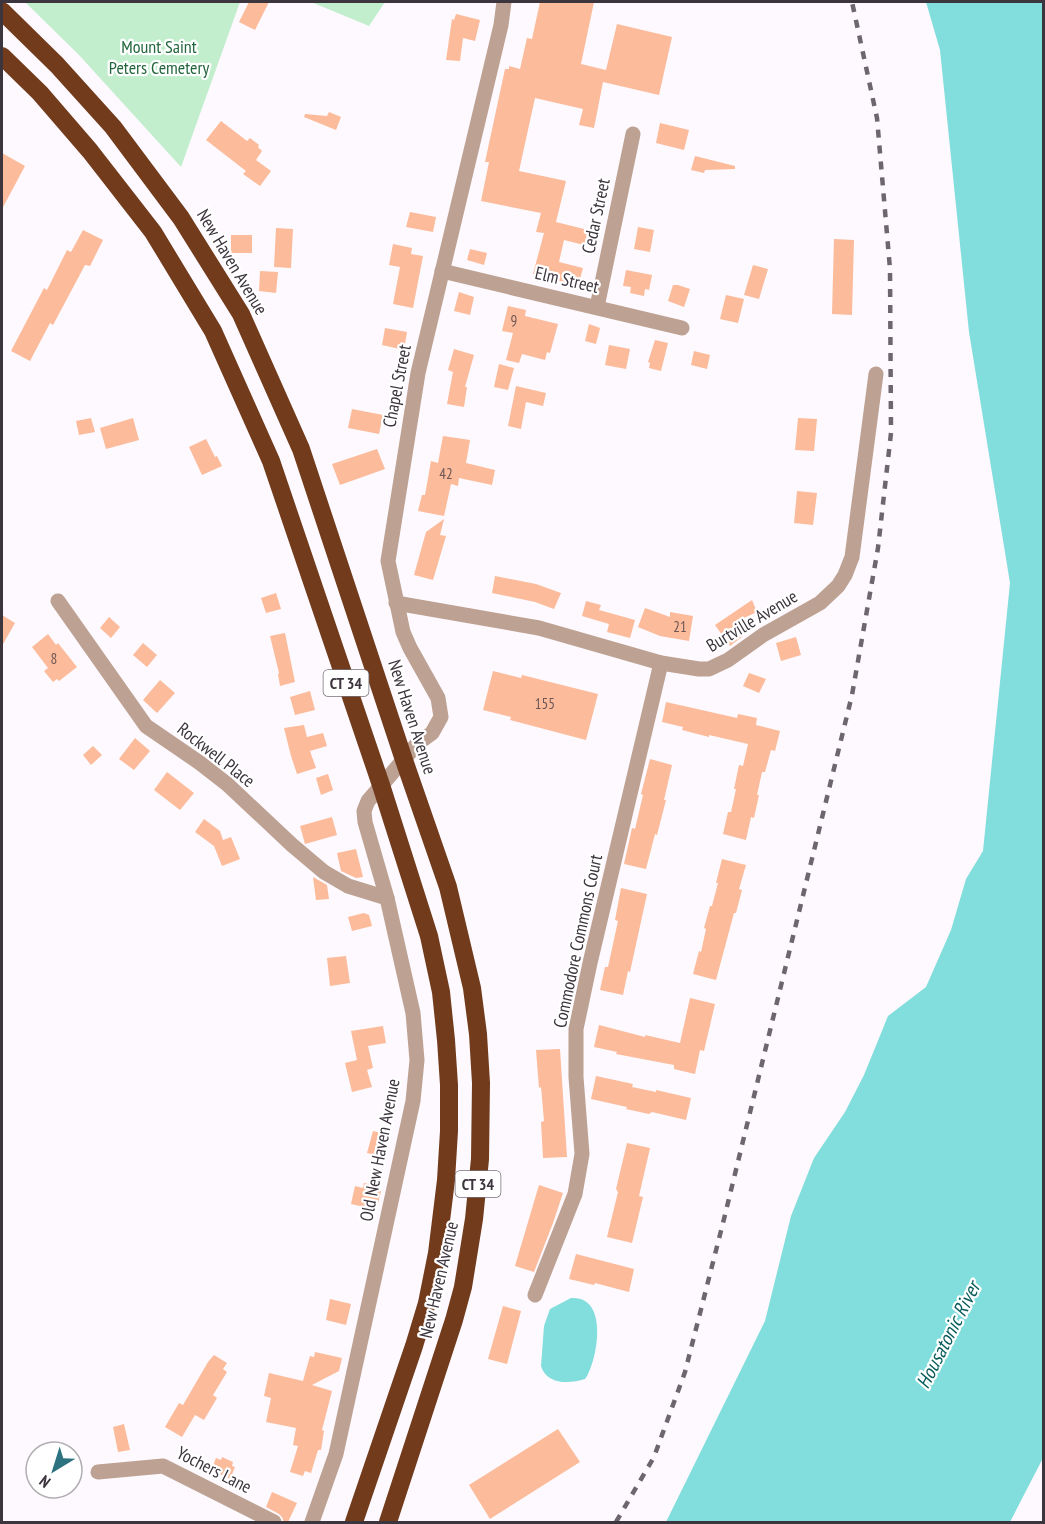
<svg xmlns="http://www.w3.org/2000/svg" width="1045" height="1524" viewBox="0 0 1045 1524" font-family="'PT Sans Narrow',sans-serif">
<rect width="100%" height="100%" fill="#fdf9fe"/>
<g fill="#c3eece">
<polygon points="25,2 240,2 181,167 79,55"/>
<polygon points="311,2 385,2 369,26"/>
</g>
<g fill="#82dddd">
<polygon points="926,2 1043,2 1043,1458 1010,1522 666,1522 765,1321 791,1216 814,1158 845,1112 864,1075 888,1016 926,987 951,930 966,879 983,851 1010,583 969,332 940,50"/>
<path d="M571 1298C609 1295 598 1360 585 1379 569 1384 547 1385 541 1366L544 1326 550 1309Z"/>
</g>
<g fill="#fcbb9a">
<polygon points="249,2 269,2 255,30 239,22"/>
<polygon points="540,2 594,2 581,64 606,70 617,24 672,37 659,95 603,82 594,128 579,125 583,109 535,98 519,171 566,181 556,222 588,230 584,245 564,240 559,262 583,268 578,286 533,274 544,233 536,232 541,213 481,201 489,162 485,162 505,69 509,69 509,66 520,69 527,38 532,39"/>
<polygon points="456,14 480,20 475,41 463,38 460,61 446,60 452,19 454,20"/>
<polygon points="329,112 341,117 336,130 304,117 305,114 327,116"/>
<polygon points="221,121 247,141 250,138 259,145 258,147 262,151 256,160 271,171 260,186 243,174 246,171 206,140"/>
<polygon points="660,123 689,130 684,150 656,143"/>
<polygon points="2,153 25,166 2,209"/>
<polygon points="695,156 735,166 735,169 705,170 704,173 691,170"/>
<polygon points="410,212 436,217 433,232 406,227"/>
<polygon points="638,227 654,230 650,252 634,249"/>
<polygon points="276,228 293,229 291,268 274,267"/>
<polygon points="83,230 103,240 90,266 85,265 53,325 50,323 30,361 11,351 44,288 47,290 67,250 71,252"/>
<rect x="231" y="235" width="21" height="18"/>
<polygon points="834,239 854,240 852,315 832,314"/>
<polygon points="393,244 412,248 411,254 423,256 413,308 393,304 400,267 389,265"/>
<polygon points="470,249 487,253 484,265 467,260"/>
<polygon points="753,265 768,269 759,299 744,295"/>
<polygon points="626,270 652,275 649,290 645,289 644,296 630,293 631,287 623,286"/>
<polygon points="260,271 278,272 276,293 259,291"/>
<polygon points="673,285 678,285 690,289 684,307 668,301"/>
<polygon points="459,292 474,297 470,315 454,311"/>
<polygon points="726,295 744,299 738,323 720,319"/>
<polygon points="508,306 526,310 525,316 558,324 550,353 547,352 545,360 522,354 519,363 506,360 513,333 502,331"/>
<polygon points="589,324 600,328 596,344 585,341"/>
<polygon points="385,328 407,332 404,350 382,345"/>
<polygon points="655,340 668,343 661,371 649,368 650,363 648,362"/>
<polygon points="609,345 630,349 626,369 605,365"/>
<polygon points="454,349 474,355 465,387 467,387 464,407 447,404 453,372 448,370"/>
<polygon points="694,351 710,355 707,369 691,365"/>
<polygon points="499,364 514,368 508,390 494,387"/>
<polygon points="516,386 546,393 543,406 526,402 521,429 508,426"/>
<polygon points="352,409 383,415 379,434 348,428"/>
<polygon points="91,418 95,432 79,435 76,421"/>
<polygon points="133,418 139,440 106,449 100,428"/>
<polygon points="798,418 817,419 814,451 795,450"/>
<polygon points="443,436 470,440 466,463 495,470 492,485 459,478 458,486 451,484 444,516 418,511 422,495 425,495 431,461 438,463"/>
<polygon points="206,439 215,457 217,456 222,466 202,475 189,447"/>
<polygon points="377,449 385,469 340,485 332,464"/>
<polygon points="797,491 817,493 813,525 794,523"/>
<polygon points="444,519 440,535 446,536 433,580 414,575 426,532"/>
<polygon points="495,576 536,584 561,593 554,609 535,602 492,593"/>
<polygon points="276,593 281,609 266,613 261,598"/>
<polygon points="752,600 757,612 733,623 743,636 730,646 715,625"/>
<polygon points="586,601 601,605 599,610 635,620 630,638 607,632 609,624 582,616"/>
<polygon points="645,608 670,617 670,612 693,616 689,641 660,636 638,627"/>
<polygon points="2,615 15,623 2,646"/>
<polygon points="109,617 120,627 111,638 100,628"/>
<polygon points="285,633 295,682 280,686 278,674 279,673 270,636"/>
<polygon points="48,634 56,645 58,643 77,667 59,681 57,679 53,682 44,671 48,668 32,647"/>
<polygon points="796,637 801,655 781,661 776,643"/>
<polygon points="143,643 157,655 147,667 133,655"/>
<polygon points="493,671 521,678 522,675 598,694 586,740 510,720 511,717 483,710"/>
<polygon points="749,673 766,679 759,693 743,686"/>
<polygon points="160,680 175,693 157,713 143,700"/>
<polygon points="310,691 315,710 295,715 290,697"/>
<polygon points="666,702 737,718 738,714 757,718 756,725 780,731 775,751 771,750 765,772 762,772 757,795 759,795 754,818 751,817 746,840 723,834 728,812 731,812 736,789 734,789 739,765 743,766 748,744 709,735 709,737 682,730 683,727 662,722"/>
<polygon points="304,725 307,737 323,733 327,746 310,751 316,768 297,774 291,756 284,728"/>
<polygon points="135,738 150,751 134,770 119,759"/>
<polygon points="93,746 102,755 91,765 83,755"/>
<polygon points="650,759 672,765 664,800 666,800 657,835 655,834 646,869 624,864 632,828 635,829 643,795 641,794"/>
<polygon points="167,772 194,793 180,810 154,790"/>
<polygon points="328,774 333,790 321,795 316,778"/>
<polygon points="332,817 337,835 305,844 300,826"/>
<polygon points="204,819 220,831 223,840 231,837 240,859 222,866 214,846 195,832"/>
<polygon points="356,849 363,877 356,878 341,871 337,853"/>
<polygon points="722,859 746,865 739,889 742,890 736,913 734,913 716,980 693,974 699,951 701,952 706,929 704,928 710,906 712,906 718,883 716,883"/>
<polygon points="313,877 327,885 329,899 316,900"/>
<polygon points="621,888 647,894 630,972 628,971 623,995 600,990 605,967 608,967 618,921 615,920"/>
<polygon points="364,913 369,915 372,926 352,931 348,917"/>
<polygon points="346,956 350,983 330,986 327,958"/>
<polygon points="690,998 715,1004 704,1051 700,1050 695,1074 674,1069 674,1065 616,1054 617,1052 594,1047 599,1025 645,1037 645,1035 680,1043"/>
<polygon points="383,1026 386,1043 368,1046 373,1068 367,1070 372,1087 352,1092 345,1063 357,1060 351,1031"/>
<polygon points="560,1049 567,1157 543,1158 541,1122 544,1121 541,1087 539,1088 536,1050"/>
<polygon points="596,1076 633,1084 632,1087 656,1092 656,1090 691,1098 686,1120 652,1112 649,1114 626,1109 627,1107 591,1099"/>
<polygon points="373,1131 389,1135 383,1157 367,1153"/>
<polygon points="627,1143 650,1148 639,1196 643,1197 632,1243 607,1237 618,1192 616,1189"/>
<polygon points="364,1183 376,1186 375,1189 381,1191 378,1204 371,1202 369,1208 351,1204 355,1186 363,1188"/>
<polygon points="539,1185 563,1193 553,1223 534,1272 515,1266"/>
<polygon points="576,1254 634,1269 629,1292 595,1283 594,1285 569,1279"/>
<polygon points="330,1299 351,1304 346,1325 326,1320"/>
<polygon points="503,1306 521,1311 507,1364 488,1359"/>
<polygon points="315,1352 342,1358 339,1371 312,1385 332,1391 322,1430 324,1431 321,1450 318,1450 311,1473 305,1471 303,1476 290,1472 298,1446 293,1445 296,1428 266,1422 271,1398 264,1396 269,1373 303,1381 310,1356 314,1357"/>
<polygon points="214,1355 227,1363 223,1369 227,1372 213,1395 217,1398 204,1420 195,1415 182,1437 165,1427 179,1403 183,1405 208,1362"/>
<polygon points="124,1424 130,1450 118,1452 113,1427"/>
<polygon points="558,1429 580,1462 490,1519 469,1485"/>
<polygon points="222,1457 233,1462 232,1466 235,1467 230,1479 215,1472 216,1470 212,1468 216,1458 221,1460"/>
<polygon points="272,1492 297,1503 288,1522 284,1522 282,1517 279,1514 266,1507"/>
</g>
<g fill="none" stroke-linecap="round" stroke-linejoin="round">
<g stroke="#bda192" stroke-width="15">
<polyline points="442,271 682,328"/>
<polyline points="597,307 633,134"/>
<polyline points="58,601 146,726 200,763 227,784 292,845 324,872 348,886 387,898"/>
<polyline points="396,603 539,628 661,663 699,669 709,669 728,660 763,635 820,603 838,586 845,575 852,557 876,374"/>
<polyline points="535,1295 575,1194 582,1154 576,1077 576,1029 590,963 661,663"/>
<polyline points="98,1472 163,1466 274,1522"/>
<polyline points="312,1522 336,1454 413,1101 417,1060 413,1013 387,898 365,822 364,811 368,801 417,744 432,733 441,717 438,698 410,648 403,632 388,561 418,373 501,25 504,2"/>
</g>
<g stroke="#713b1c" stroke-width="18">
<polyline points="2,11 57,65 113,127 181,218 241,314 301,449 404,760 448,887 472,988 478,1034 481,1083 480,1159 474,1219 463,1287 454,1320 388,1522"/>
<polyline points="2,56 40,93 90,151 153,232 213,331 271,461 381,785 429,936 441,992 446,1040 449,1085 449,1131 446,1180 437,1253 427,1303 414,1346 354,1522"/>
</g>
<polyline stroke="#6d666e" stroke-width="4.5" stroke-dasharray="8 8" stroke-linecap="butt" points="616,1522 654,1457 685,1372 723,1223 852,695 878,548 891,433 890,269 877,118 852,2"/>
</g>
<g text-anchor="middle" stroke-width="4.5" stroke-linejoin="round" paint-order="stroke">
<g font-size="15" fill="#6d5655">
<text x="514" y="326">9</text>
<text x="446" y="479">42</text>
<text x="680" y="632">21</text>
<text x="54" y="664">8</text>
<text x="545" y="709">155</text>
</g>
<g fill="#fff" stroke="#777278" stroke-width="1.5">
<rect x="323.5" y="670" width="45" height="26" rx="4.5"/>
<rect x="455.5" y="1171" width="45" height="26" rx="4.5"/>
</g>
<g font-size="16" font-weight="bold" fill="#3d353e">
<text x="346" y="689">CT 34</text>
<text x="478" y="1190">CT 34</text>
</g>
<g font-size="18" fill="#23653d" stroke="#fff">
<text x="159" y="53">Mount Saint<tspan x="159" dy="21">Peters Cemetery</tspan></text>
</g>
<g font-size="18" fill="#3d353e" stroke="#fff">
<text transform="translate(596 216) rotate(-78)" y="6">Cedar Street</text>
<text transform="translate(232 262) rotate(59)" y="6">New Haven Avenue</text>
<text transform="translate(567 280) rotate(13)" y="6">Elm Street</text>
<text transform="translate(397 386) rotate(-79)" y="6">Chapel Street</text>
<text transform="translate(752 621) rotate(-31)" y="6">Burtville Avenue</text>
<text transform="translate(412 717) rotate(72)" y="6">New Haven Avenue</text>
<text transform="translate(216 755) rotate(38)" y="6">Rockwell Place</text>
<text transform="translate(578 941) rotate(-78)" y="6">Commodore Commons Court</text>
<text transform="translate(380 1150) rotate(-79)" y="6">Old New Haven Avenue</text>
<text transform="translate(439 1280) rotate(-77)" y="6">New Haven Avenue</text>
<text transform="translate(214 1470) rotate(27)" y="6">Yochers Lane</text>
</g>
<g font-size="20" font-style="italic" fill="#075b5b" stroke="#fff">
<text transform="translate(948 1335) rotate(-63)" y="7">Housatonic River</text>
</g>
</g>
<rect width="1045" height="1524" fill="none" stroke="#3d353e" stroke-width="6"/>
<g transform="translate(54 1470) rotate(218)"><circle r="28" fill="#ffffff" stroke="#b1aeb2" stroke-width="1.5"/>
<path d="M0-4.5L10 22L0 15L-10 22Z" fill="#2c737f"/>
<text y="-9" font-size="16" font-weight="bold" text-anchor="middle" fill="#3d353e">N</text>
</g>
</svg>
